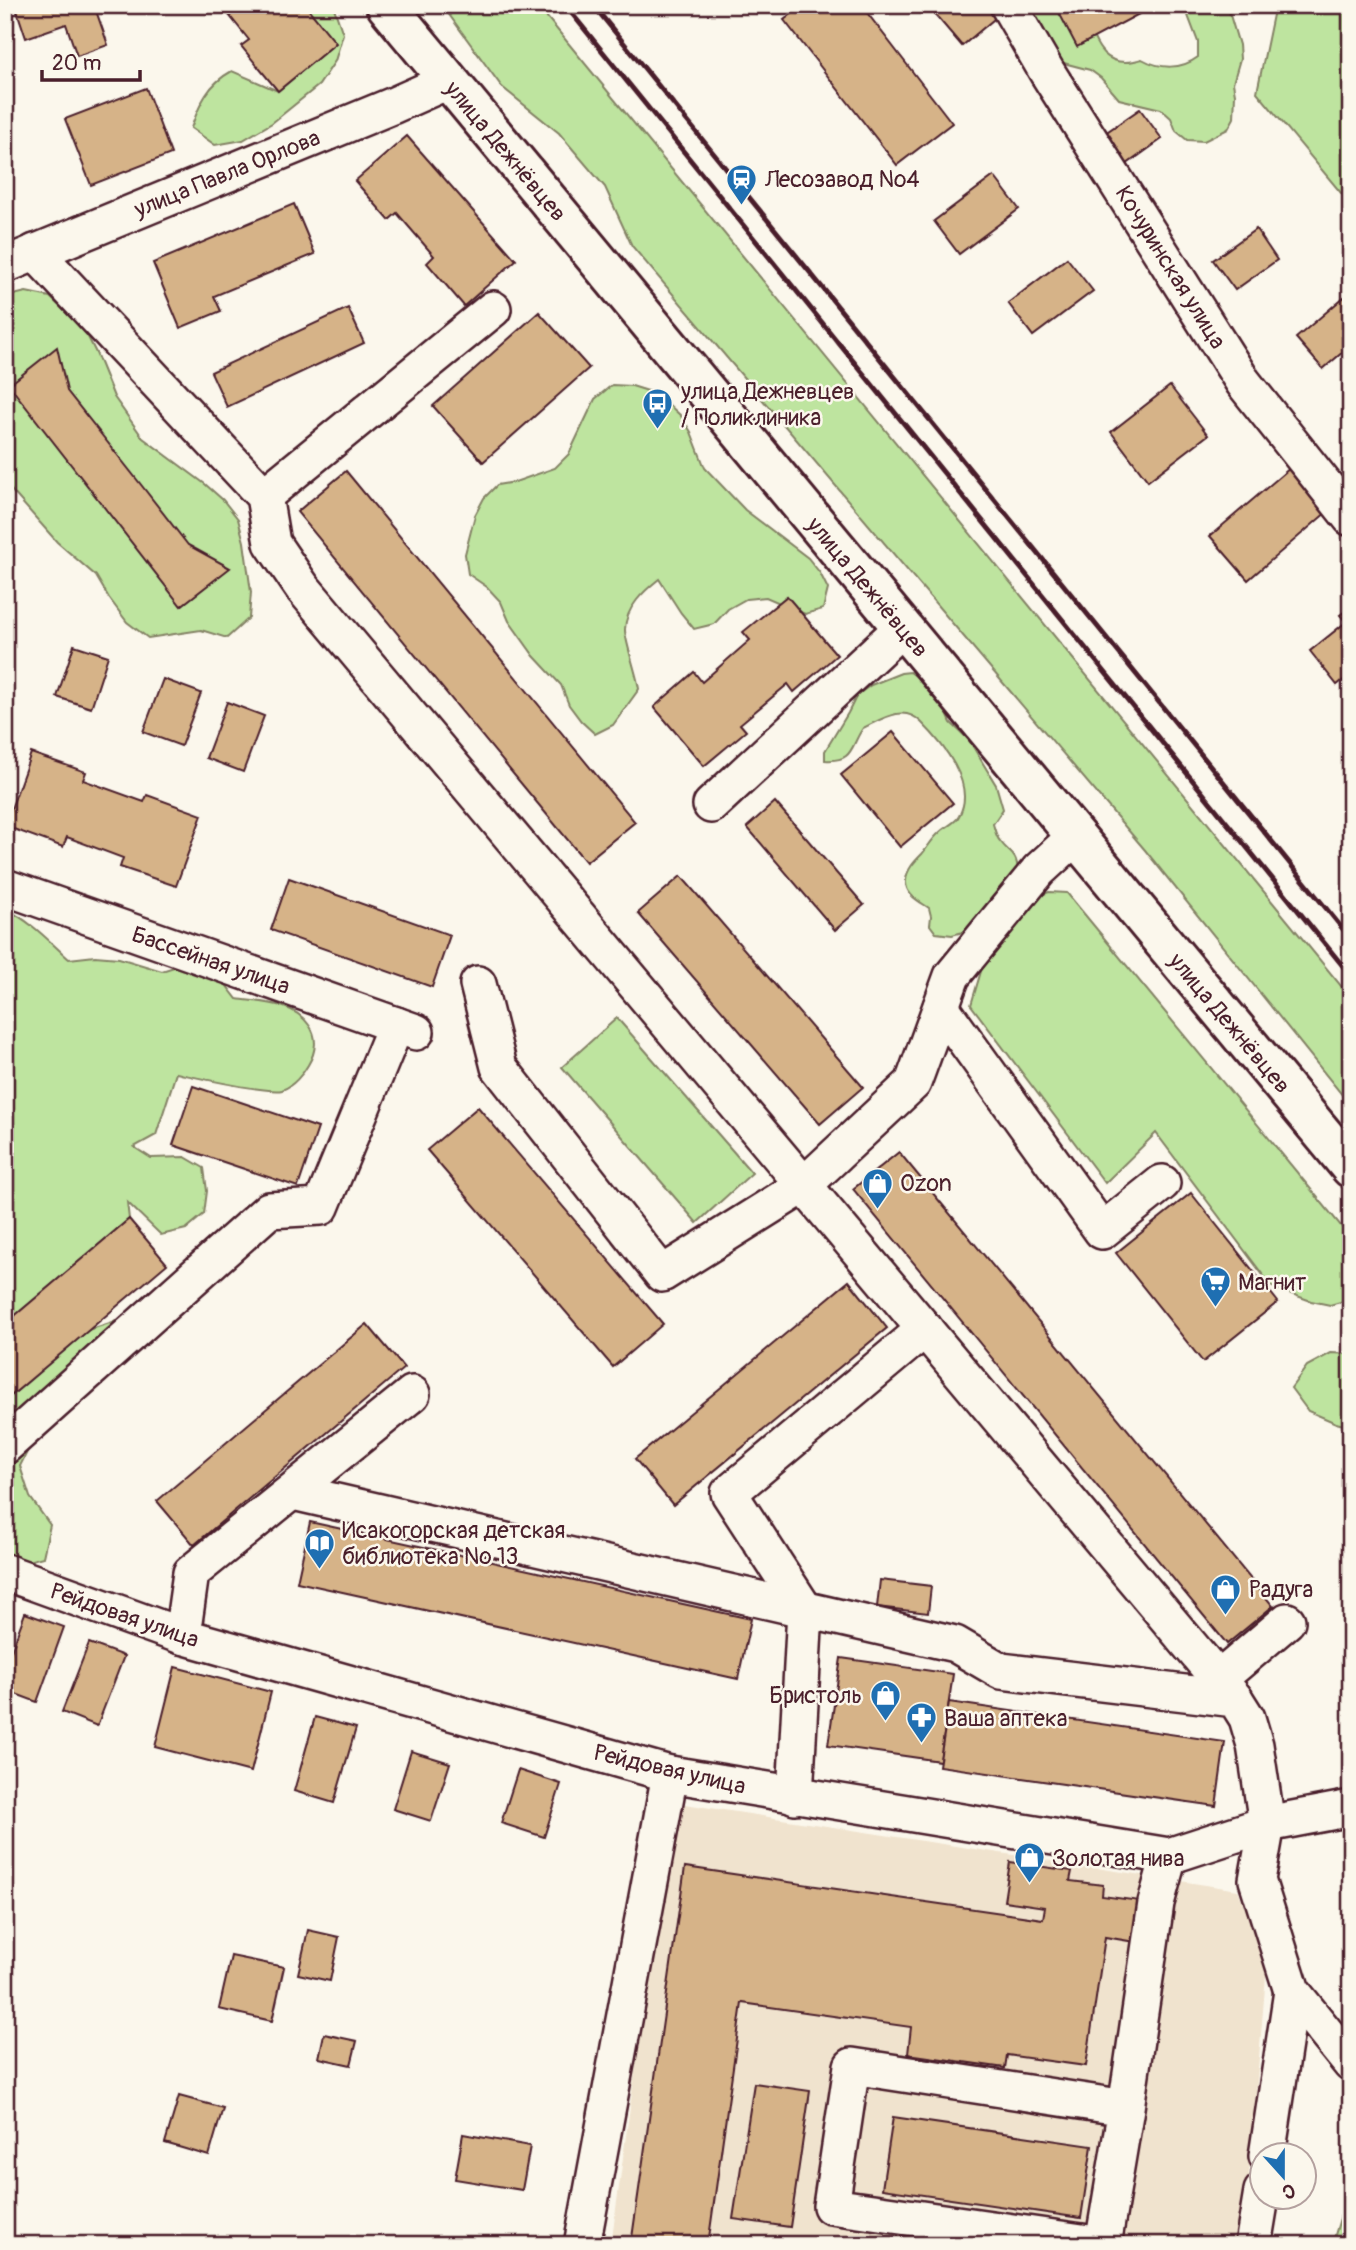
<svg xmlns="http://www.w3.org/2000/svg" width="1356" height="2250" viewBox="0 0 1356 2250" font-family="Pangolin,sans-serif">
<rect width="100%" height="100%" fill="#fbf7ec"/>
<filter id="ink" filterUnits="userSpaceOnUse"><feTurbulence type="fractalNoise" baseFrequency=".0143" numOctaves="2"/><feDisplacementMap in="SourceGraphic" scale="14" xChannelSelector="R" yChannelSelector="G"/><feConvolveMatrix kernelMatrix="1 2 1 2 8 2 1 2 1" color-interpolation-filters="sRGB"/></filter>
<g filter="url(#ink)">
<polygon fill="#f0e3ce" points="672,1802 1238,1890 1267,1964 1243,2245 611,2245"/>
<g fill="#bee49f" stroke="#848265" stroke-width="2">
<path d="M305 5H333L343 34 335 61 319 85 272 123 243 140 215 145 191 128C200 103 208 84 232 71L278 91 335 43Z"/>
<polygon points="442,5 537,5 1351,998 1351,1106 1145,850 632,246 605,187 559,133 502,87"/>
<path d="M1014 5H1081C1094 37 1099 73 1142 59 1160 69 1181 70 1198 57V42L1184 5H1227L1239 45 1240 59 1233 83 1235 94 1234 118 1228 129 1204 141 1187 140 1176 131 1171 118 1161 109 1119 99 1101 78 1090 70 1060 62Z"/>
<polygon points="1275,5 1351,5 1351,205 1257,92"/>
<polygon points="26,292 50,297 85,331 96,353 114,397 143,438 205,484 223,500 238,519 244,542 251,592 249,618 227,638 201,630 148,638 127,622 109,598 96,576 57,542 5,483 5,297"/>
<path d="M612 385 632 386 651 392 667 403 681 416 691 432 705 468 745 510 808 558 820 573 828 589 823 609 805 614 766 597 746 599 728 609 714 624 694 629 681 613 659 579C644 591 626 607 625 629 624 638 637 675 639 689L613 725 595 734 581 721 569 705 561 685 534 656 509 621 501 602 487 587 468 574 465 554 475 515 484 498 497 485 515 482 555 468 569 454 595 399Z"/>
<path d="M910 672 917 677 928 690 941 700 951 723 969 740 996 785 1003 809 993 824C995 830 996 837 1000 841 1010 855 1017 852 1018 872L978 928 952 935 936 933 930 925 931 916 929 908C919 901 905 895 906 881 906 870 915 861 922 854 928 847 932 839 939 833 945 826 955 824 959 816 977 784 942 743 921 722 903 704 882 719 863 728 850 747 854 762 825 760V751L848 713 857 695 871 685 901 673Z"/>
<polygon points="1049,892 1067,893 1351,1238 1351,1299 1330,1305 1311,1301 1272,1287 1156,1133 1105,1183 971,1005 990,941 1031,899"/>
<path d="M5 909C31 921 48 940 69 959L95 956 119 958 162 971 183 964 223 981 237 999C263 1003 293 1002 309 1025 318 1037 316 1052 308 1065 303 1074 293 1086 282 1090 268 1094 195 1077 176 1073L156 1135 134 1147 151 1158 185 1157 204 1168 207 1191 204 1214 186 1229 161 1235 127 1202 129 1219 5 1324Z"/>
<polygon points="617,1018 752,1173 697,1223 562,1067"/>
<polygon points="138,1314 34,1438 20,1466 30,1497 50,1525 43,1557 13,1565 5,1560 5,1401 88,1330"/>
<polygon points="1331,1353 1351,1354 1351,1427 1336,1423 1308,1411 1291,1388 1307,1366"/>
<polygon points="1341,2215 1351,2224 1351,2245 1332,2245"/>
</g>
<g fill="#d6b388" stroke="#4a1f2b" stroke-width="2">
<polygon points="15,5 94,5 108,45 77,56 66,24 26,38"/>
<polygon points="221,5 305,5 336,43 278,91 241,46 249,40"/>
<polygon points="803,5 861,5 952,123 897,165 784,20"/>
<polygon points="927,5 993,5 1000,14 962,46"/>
<polygon points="1055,5 1135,5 1139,14 1077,47"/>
<polygon points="146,88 171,154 91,185 65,119"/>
<polygon points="1140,109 1162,139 1120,169 1098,138"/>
<polygon points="407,136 516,260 464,306 427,263 434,256 397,213 389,220 355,181"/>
<polygon points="994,176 1019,209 959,254 934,221"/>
<polygon points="294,204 315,254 214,296 221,311 180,328 153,263"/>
<polygon points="1256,229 1277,260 1235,290 1213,260"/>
<polygon points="1067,258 1093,291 1033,336 1008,303"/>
<polygon points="1344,297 1351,305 1351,345 1323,369 1296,338"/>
<polygon points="348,308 364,343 227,407 211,372"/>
<polygon points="539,312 589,368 483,462 433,406"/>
<polygon points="57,347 67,391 142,486 188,545 230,568 181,606 9,385"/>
<polygon points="1170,386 1208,435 1148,481 1111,432"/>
<polygon points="1290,468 1327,512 1248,580 1210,536"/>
<polygon points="346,471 635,822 586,862 297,512"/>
<polygon points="787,596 837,655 794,692 788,684 740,724 746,731 704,766 654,707 694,672 702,682 750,640 743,632"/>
<polygon points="1351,607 1351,674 1337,685 1310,651 1346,622 1340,615"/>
<polygon points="74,645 108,656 91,708 57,697"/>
<polygon points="163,679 201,693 181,746 143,732"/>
<polygon points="227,702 264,716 243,772 206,758"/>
<polygon points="893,732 953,803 900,847 841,775"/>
<polygon points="31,753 86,772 83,780 144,802 147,795 202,815 176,886 120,867 123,858 67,837 63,847 5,826"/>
<polygon points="775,802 864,905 835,930 747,827"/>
<polygon points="681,876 863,1087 820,1124 638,913"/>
<polygon points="289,878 450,935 432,987 271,930"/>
<polygon points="193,1086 318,1128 298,1187 173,1145"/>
<polygon points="478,1107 663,1324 613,1367 427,1150"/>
<polygon points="899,1152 1273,1606 1227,1644 853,1189"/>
<polygon points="1191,1193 1278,1302 1203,1362 1116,1253"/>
<polygon points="129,1219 167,1264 5,1401 5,1324"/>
<polygon points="849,1281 887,1328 673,1505 635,1459"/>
<polygon points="367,1324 404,1368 194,1545 157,1501"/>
<polygon points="310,1522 751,1619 738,1679 297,1582"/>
<polygon points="880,1580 931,1586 928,1613 877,1607"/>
<polygon points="25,1613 64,1627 37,1702 5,1690 5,1668"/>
<polygon points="89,1643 124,1656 97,1726 62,1712"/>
<polygon points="841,1658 953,1674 940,1761 828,1745"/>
<polygon points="175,1667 271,1692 251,1772 155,1747"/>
<polygon points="949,1702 1225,1742 1216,1806 939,1766"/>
<polygon points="315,1717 356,1728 334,1803 294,1791"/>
<polygon points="411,1751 450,1763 431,1821 393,1809"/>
<polygon points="518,1770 561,1784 544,1837 501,1823"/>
<polygon points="1010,1862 1072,1871 1070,1881 1103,1885 1102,1896 1140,1901 1135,1942 1105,1937 1086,2066 1007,2055 1005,2068 908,2054 911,2027 742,2003 708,2245 631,2245 685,1867 1043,1919 1045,1907 1004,1901"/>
<polygon points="308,1930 339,1937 330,1981 298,1974"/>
<polygon points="231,1956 284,1967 272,2021 219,2009"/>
<polygon points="324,2034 357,2041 351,2065 319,2058"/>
<polygon points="754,2083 810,2091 790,2227 733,2219"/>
<polygon points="179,2096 223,2108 209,2156 165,2143"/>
<polygon points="893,2117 1092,2146 1081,2218 882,2189"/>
<polygon points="463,2134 530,2146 522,2190 455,2179"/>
</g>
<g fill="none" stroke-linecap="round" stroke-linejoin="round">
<defs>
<g id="minor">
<polyline points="1008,5 1047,72 1243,382 1351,518"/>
<polyline points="35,252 264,496 272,543 302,587 1235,1699"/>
<polyline points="5,265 394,105 448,81"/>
<polyline points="264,496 493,309"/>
<polyline points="711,805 902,628"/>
<polyline points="5,887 416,1032"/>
<polyline points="478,984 499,1067 662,1274 804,1185 913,1083 952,976 1039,870 1075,837"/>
<polyline points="941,1007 1102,1231 1162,1183"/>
<polyline points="5,1446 269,1210 321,1207 396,1025"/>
<polyline points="293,1492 955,1644 1001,1671 1235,1699 1247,1718 1255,1745 1267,1824 1257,1880 1292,1991 1351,2064"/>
<polyline points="5,1572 182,1636 670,1774 1169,1856 1267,1824 1351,1808"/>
<polyline points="182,1636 191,1573 412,1394"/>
<polyline points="1219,1679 1287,1621"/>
<polyline points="795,1796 805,1610 729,1493 925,1329"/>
<polyline points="1126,2108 852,2066 831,2206 1103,2245 1126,2108 1156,1903 1169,1856"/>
<polyline points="1267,2156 1292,1991"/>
<polyline points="582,2245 670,1774"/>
<polyline points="1253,2245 1262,2191"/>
</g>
<polyline id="major" points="386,5 1351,1168"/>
</defs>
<use href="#minor" stroke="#4a1f2b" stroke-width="40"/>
<use href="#major" stroke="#4a1f2b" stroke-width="44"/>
<use href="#minor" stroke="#fbf7ec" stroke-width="35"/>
<use href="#major" stroke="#fbf7ec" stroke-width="38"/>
<g stroke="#4a1f2b" stroke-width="5">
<polyline points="565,5 1351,976"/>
<polyline points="593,5 1351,939"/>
</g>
</g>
</g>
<defs>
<symbol id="station-pin" viewBox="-11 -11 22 30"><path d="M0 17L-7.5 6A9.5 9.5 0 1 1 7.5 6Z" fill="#1f6fb2" stroke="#fbf7ec"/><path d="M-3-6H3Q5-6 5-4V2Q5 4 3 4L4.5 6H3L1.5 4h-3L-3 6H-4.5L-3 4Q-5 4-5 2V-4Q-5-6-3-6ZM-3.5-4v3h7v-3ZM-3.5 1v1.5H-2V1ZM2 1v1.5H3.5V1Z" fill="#fff"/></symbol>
<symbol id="bus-pin" viewBox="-11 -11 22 30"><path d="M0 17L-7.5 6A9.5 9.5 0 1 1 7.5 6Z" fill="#1f6fb2" stroke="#fbf7ec"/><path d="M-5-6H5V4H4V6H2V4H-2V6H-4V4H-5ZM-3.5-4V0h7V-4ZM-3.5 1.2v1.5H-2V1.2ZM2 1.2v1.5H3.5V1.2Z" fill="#fff"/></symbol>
<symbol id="shop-pin" viewBox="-11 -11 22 30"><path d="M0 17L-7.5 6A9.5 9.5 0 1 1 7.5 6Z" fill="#1f6fb2" stroke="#fbf7ec"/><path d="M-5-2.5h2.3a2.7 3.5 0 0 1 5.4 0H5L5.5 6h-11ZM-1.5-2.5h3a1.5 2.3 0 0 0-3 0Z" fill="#fff"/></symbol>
<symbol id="supermarket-pin" viewBox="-11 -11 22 30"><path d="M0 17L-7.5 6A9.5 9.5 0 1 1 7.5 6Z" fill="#1f6fb2" stroke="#fbf7ec"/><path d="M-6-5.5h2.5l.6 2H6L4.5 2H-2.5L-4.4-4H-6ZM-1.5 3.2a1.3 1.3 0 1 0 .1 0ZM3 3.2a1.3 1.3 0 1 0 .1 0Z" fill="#fff"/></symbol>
<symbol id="library-pin" viewBox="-11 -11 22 30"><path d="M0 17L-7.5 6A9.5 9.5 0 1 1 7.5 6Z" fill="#1f6fb2" stroke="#fbf7ec"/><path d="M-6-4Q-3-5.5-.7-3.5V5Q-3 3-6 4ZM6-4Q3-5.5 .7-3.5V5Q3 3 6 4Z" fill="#fff"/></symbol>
<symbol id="pharmacy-pin" viewBox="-11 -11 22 30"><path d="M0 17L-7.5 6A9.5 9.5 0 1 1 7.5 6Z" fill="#1f6fb2" stroke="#fbf7ec"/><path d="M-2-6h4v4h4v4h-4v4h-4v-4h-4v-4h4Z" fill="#fff"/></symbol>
</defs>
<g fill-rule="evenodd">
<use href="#station-pin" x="724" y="162" width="35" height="47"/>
<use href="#bus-pin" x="640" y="386" width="35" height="47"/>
<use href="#shop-pin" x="860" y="1166" width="35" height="47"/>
<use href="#supermarket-pin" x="1198" y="1264" width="35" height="47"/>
<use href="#library-pin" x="302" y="1526" width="35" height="47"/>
<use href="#shop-pin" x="1208" y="1572" width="35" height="47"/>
<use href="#shop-pin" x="868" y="1678" width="35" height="47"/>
<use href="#pharmacy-pin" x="904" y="1700" width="35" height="47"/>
<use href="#shop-pin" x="1012" y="1840" width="35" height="47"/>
</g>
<g text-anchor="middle" stroke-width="5" stroke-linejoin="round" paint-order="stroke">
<g font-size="23" fill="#4a1f2b" stroke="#fbf7ec">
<text transform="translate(506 151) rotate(50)" y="8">улица Дежнёвцев</text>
<text transform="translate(227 173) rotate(-22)" y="8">улица Павла Орлова</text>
<text transform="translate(1171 267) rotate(58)" y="8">Кочуринская улица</text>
<text transform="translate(868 587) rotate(50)" y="8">улица Дежнёвцев</text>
<text transform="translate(211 960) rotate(19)" y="8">Бассейная улица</text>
<text transform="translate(1230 1023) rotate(50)" y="8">улица Дежнёвцев</text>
<text transform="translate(125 1615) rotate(19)" y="8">Рейдовая улица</text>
<text transform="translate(670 1769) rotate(13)" y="8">Рейдовая улица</text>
</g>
<g font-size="23" fill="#4a1f2b" stroke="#fbf7ec" text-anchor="start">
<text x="765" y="187">Лесозавод №4</text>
<text x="681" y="399">улица Дежневцев<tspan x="681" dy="26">/ Поликлиника</tspan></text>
<text x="900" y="1191">Ozon</text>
<text x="1238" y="1290">Магнит</text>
<text x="342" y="1538">Исакогорская детская<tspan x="342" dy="26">библиотека № 13</tspan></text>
<text x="1249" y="1597">Радуга</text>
<text x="862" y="1703" text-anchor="end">Бристоль</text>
<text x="944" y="1726">Ваша аптека</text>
<text x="1052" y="1866">Золотая нива</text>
</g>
</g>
<rect width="1356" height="2250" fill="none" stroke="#fbf7ec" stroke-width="28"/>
<rect x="14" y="14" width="1328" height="2222" fill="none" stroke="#4a1f2b" stroke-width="2.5" filter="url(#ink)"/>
<g transform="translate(1283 2176) rotate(159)"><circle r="33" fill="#fbf7ec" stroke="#b4a19f" stroke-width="2"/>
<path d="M0-5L12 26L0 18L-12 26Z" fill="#1f6fb2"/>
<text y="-10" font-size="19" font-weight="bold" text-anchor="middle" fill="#4a1f2b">С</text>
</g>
<path d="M42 70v10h98v-10" fill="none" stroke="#4a1f2b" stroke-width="3.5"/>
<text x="52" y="70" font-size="21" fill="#4a1f2b" stroke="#fbf7ec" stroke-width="5" paint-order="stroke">20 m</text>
</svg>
